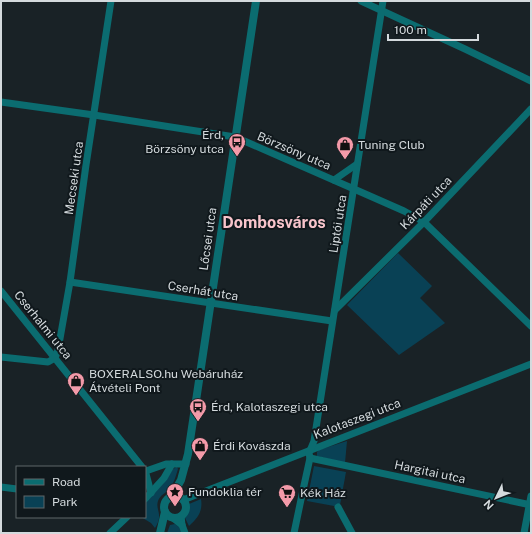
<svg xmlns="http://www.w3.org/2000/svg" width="532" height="534" viewBox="0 0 532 534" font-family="'Public Sans',sans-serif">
<rect width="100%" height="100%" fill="#192226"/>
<g fill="#094155">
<polygon points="398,253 432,286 420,298 445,323 399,355 347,305"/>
<polygon points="347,441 345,463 317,456 317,452 319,450"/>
<polygon points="314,466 346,472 340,505 334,506 307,501"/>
<path d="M177 467 178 469C176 475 174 484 169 489 166 493 160 495 158 501 155 510 164 514 155 528L151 523 141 517H145V503L163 484 173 469Z"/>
<path d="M201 499C203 511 198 518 189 526L185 518 189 511V504Z"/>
<polygon points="175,524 179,527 182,533 167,533 170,525"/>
</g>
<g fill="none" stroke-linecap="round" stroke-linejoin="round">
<g stroke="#0b6c70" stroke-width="7">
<polyline points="361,1 465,49 531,81"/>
<polyline points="1,102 94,115 235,137 354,189 404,211 424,222 531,326"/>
<polyline points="334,180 357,164"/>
<polyline points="70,282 332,321"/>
<polyline points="1,291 142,467"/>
<polyline points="335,310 424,222 531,109"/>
<polyline points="1,357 48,362 55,358 58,350 70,282 86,165 111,1"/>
<polyline points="310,458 531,505"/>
<polyline points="145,470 151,493"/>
<polyline points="146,471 166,464 186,464"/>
<polyline points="1,487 17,489"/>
<polyline points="145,499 164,478 172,464"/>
<polyline points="183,500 531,364"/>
<polyline points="338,507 352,533"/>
<polyline points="181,516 182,525 185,533"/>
<polyline points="173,518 182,525"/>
<polyline points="110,533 127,517"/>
<polyline points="294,533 303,490 310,458 309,453 314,441 383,1"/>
<polyline points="524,533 531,496"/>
</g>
<g stroke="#0b6c70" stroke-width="8">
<circle cx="175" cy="507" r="11"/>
<polyline points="172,496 181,480 188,454 256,1"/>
<polyline points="160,533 165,512"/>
</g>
</g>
<defs>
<symbol id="bus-pin" viewBox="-11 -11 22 30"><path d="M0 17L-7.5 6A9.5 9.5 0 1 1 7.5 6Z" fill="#f39aa9" stroke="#10181c"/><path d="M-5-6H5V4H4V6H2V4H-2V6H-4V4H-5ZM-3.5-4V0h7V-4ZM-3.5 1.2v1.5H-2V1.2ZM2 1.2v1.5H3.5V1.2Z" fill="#111"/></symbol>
<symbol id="shop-pin" viewBox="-11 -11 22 30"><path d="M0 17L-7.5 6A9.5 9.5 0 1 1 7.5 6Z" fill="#f39aa9" stroke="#10181c"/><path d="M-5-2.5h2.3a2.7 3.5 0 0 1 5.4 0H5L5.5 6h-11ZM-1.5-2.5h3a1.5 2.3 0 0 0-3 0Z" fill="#111"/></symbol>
<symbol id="sight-pin" viewBox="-11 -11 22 30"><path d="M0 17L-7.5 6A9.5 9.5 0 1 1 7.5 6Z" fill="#f39aa9" stroke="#10181c"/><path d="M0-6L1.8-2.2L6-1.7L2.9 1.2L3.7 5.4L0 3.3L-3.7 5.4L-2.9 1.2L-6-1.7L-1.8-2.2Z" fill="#111"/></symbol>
<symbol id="supermarket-pin" viewBox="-11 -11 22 30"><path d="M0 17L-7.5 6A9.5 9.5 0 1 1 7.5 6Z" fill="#f39aa9" stroke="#10181c"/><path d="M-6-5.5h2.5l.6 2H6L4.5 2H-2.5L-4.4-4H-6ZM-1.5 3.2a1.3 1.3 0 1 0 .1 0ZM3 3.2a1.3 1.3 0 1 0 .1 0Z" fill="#111"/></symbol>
</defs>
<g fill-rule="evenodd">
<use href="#bus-pin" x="227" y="132" width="20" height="27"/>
<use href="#shop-pin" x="335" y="135" width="20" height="27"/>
<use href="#shop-pin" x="66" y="371" width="20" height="27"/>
<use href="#bus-pin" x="188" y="397" width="20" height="27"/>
<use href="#shop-pin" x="190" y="436" width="20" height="27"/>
<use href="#sight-pin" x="165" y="482" width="20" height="27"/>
<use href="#supermarket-pin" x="277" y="483" width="20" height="27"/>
</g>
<g text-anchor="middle" stroke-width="4" stroke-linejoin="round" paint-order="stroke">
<g font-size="12" fill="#d4dadd" stroke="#10181c" text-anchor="start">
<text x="224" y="139" text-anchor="end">Érd,<tspan x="224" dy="14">Börzsöny utca</tspan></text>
<text x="358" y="149">Tuning Club</text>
<text x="89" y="378">BOXERALSO.hu Webáruház<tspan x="89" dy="14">Átvételi Pont</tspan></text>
<text x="211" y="411">Érd, Kalotaszegi utca</text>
<text x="213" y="450">Érdi Kovászda</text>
<text x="188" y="496">Fundoklia tér</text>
<text x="300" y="497">Kék Ház</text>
</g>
<g font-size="12" fill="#d4dadd" stroke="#10181c">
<text transform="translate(294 151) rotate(23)" y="4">Börzsöny utca</text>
<text transform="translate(74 178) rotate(-82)" y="4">Mecseki utca</text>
<text transform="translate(426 203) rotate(-46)" y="4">Kárpáti utca</text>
<text transform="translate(338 224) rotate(-81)" y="4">Liptói utca</text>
<text transform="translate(208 239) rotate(-82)" y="4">Lőcsei utca</text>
<text transform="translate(203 291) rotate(9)" y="4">Cserhát utca</text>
<text transform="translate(43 325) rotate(51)" y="4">Cserhalmi utca</text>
<text transform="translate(357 419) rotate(-21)" y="4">Kalotaszegi utca</text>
<text transform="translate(430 472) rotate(12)" y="4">Hargitai utca</text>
</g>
<g font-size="16" font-weight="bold" fill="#f8c4cb" stroke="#10181c">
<text x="274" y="228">Dombosváros</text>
</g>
</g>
<rect width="532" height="534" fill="none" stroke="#d4dadd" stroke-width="4"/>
<rect x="16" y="466" width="130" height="52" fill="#10181c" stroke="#5e6669"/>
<rect x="24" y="479" width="20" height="6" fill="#0b6c70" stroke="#5e6669"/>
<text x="52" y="486" font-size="12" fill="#d4dadd">Road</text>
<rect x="24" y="496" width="20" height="12" fill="#094155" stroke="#5e6669"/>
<text x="52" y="506" font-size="12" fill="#d4dadd">Park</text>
<g transform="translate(496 498) rotate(227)" stroke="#10181c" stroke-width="3" paint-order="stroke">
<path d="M0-3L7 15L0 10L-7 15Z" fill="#d4dadd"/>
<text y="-6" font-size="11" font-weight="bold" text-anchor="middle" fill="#d4dadd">N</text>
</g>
<path d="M388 34v6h90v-6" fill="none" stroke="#d4dadd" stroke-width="2"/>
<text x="394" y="34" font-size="12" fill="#d4dadd" stroke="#10181c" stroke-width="3" paint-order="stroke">100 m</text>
</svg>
